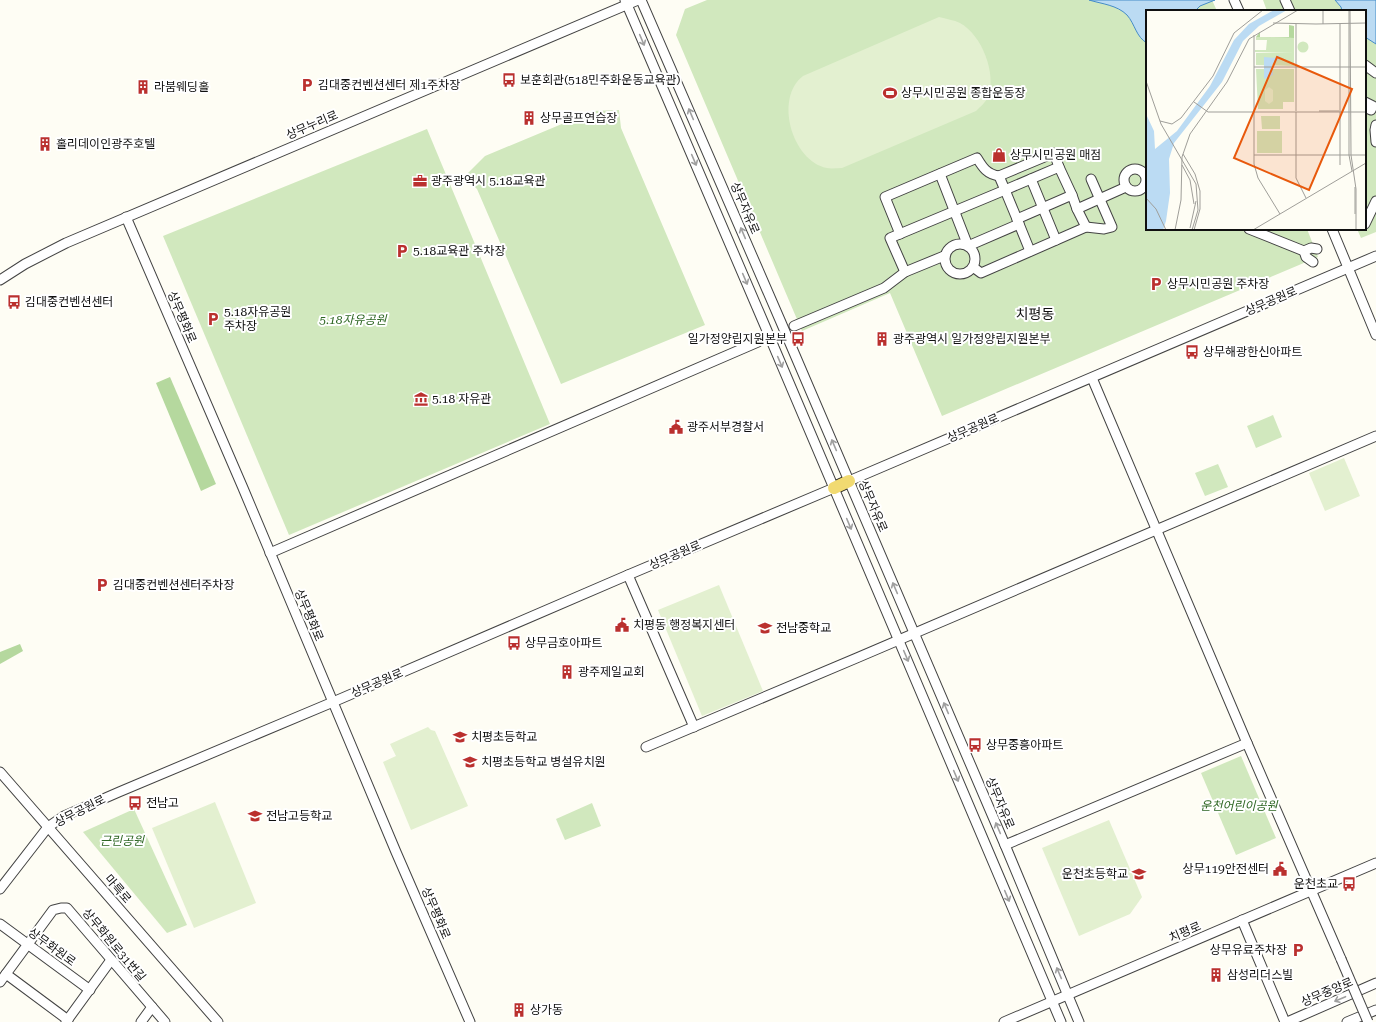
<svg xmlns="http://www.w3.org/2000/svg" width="1376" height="1022" viewBox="0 0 1376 1022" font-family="'Roboto Serif','Noto Sans KR',serif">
<rect width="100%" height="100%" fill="#fefdf4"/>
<g fill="#d1e8be">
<polygon points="707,0 1212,0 1217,11 1147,11 1147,229 1307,229 1318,257 942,416 890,293 802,331 676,35 685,9"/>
<polygon points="1263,0 1376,0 1376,232 1361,238 1357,229 1365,229 1365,11 1267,11"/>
<polygon points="619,110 621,128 705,325 561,384 477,189 464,177 485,156 593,111"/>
<polygon points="427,129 550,424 289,535 163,236"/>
<polygon points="1273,415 1282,437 1256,448 1247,426"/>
<polygon points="1218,464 1228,487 1205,496 1195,473"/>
<polygon points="1241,756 1276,838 1236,855 1201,773"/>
<polygon points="592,803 601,826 565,840 556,819"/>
<polygon points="134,809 187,925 167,933 83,832"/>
</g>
<g fill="#b5d89e">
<polygon points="170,377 216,484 201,491 156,383"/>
<polygon points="20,644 23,651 0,664 0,652"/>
</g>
<g fill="#e3f0d0">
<path d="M939 17C946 19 954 20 960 23 982 35 997 74 988 97 986 102 980 107 976 111L842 168C837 168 831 169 827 168 792 161 774 98 803 76Z"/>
<polygon points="1344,458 1360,496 1325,511 1309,473"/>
<polygon points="719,585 763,691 702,716 658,610"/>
<polygon points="428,727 431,730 435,731 468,806 411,830 383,762 396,756 390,744"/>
<polygon points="215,802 256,903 194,928 152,828"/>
<polygon points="1109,820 1142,897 1130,914 1079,936 1042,848"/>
</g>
<g fill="#bbdbf3" stroke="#458cc7">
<path d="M1089 0H1215L1200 6 1195 11H1147V43C1136 37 1135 24 1127 15 1117 5 1102 4 1089 0Z"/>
<polygon points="1335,0 1376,0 1376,44 1365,37 1365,11 1342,11 1341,7"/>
</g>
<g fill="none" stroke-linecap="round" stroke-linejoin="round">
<defs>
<g id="minor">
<polyline points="625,0 765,326 1061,1022"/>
<polyline points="641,0 780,320 1005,845 1079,1022"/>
<polyline points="1234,0 1239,11"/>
<polyline points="1285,0 1290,11"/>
<polyline points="1365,65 1376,73"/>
<polyline points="1365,102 1373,106 1371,110 1365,107"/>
<polyline points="1376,125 1375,130 1376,142"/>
<circle cx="1135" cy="180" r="11"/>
<polyline points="940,174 968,246 1019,224"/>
<polyline points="1031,179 1056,240"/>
<polyline points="126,217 243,488 396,852 470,1022"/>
<polyline points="1017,219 1005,190 1059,167 1072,195"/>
<polyline points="1365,224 1376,201"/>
<polyline points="1086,227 1104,229 1112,227 1091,179"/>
<polyline points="1249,229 1304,251 1311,248 1317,249"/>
<polyline points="1332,229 1376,335"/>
<path d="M900 234 885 197 977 158C983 168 987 174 999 176"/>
<circle cx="960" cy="259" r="15"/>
<polyline points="1030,251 1017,219 1072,195 1077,209 1126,187"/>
<polyline points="1304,251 1306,257 1313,262"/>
<polyline points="973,267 981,273 1086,227 1077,209"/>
<polyline points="905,272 890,238 1005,190 999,176 1054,153 1059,167"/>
<polyline points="0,280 25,264 66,243 638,0"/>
<polyline points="794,326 884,288 905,272 944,256"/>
<polyline points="1092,378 1247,743 1341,959"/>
<polyline points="849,481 1376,256"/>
<polyline points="270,553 758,342"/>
<polyline points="628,575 694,727"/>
<path d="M646 747C890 645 1132 539 1376 436"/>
<polyline points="0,772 218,1022"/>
<polyline points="1005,845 1247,743"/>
<polyline points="0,889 48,827 64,816 119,792 333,702 628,575 834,488"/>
<polyline points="1242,920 1285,1022"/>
<polyline points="0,924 90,990"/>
<polyline points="6,974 68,1020"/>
<polyline points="0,982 53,910 61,908 67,908 165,1022"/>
<polyline points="66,1022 111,960"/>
<polyline points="141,1022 152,1007"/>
<polyline points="1004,1022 1376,863"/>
<polyline points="1287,1022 1376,983"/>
<polyline points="1347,1022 1376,1010"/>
</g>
<polyline id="major" points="834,488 849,481"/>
</defs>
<use href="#minor" stroke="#434343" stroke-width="11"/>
<use href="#major" stroke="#212121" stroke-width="14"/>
<use href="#minor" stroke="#fff" stroke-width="9"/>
<use href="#major" stroke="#f1da71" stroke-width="12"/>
<defs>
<polyline id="minor-bridge" points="1341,959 1368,1022"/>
</defs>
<use href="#minor-bridge" stroke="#434343" stroke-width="11" stroke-linecap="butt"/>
<use href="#minor-bridge" stroke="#fff" stroke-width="9"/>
</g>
<defs><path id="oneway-shaft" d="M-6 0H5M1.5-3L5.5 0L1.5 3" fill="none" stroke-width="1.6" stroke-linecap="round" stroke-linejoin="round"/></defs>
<g stroke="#9f9f9f">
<use href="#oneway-shaft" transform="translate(642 40) rotate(67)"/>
<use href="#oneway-shaft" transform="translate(691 114) rotate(-113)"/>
<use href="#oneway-shaft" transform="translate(694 160) rotate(67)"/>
<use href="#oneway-shaft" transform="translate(743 233) rotate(-113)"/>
<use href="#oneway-shaft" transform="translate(745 279) rotate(67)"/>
<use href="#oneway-shaft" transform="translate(780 362) rotate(67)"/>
<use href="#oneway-shaft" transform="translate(834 445) rotate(-113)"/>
<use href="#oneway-shaft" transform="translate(849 524) rotate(67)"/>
<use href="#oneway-shaft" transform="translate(895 588) rotate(-113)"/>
<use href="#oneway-shaft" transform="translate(906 656) rotate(67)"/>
<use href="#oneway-shaft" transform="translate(946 708) rotate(-113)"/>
<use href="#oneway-shaft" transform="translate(956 776) rotate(67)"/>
<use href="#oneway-shaft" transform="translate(998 828) rotate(-113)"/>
<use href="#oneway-shaft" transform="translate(1007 896) rotate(67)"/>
<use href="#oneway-shaft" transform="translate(1059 973) rotate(-113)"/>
<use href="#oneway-shaft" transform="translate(1340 999) rotate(157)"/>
</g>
<defs>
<symbol id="bus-bare" viewBox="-9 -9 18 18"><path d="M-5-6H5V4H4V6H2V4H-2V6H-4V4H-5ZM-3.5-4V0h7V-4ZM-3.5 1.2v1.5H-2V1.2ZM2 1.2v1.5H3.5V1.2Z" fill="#ba302e" stroke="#fff" stroke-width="2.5" paint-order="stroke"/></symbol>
<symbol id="parking-bare" viewBox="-9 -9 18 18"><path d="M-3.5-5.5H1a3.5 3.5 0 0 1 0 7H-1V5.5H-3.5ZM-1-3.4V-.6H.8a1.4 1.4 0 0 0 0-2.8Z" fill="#ba302e" stroke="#fff" stroke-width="2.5" paint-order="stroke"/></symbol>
<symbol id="building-bare" viewBox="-9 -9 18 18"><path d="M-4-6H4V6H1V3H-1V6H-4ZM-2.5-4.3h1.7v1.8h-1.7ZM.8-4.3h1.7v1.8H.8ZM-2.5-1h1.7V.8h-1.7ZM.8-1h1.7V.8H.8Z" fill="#ba302e" stroke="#fff" stroke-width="2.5" paint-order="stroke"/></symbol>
<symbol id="stadium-bare" viewBox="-9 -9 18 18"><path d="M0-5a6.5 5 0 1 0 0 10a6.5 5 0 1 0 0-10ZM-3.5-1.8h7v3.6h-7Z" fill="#ba302e" stroke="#fff" stroke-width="2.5" paint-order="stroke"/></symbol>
<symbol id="shop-bare" viewBox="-9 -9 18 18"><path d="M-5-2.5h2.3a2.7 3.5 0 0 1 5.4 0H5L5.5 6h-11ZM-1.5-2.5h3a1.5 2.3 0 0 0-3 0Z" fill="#ba302e" stroke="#fff" stroke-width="2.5" paint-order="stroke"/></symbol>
<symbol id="office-bare" viewBox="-9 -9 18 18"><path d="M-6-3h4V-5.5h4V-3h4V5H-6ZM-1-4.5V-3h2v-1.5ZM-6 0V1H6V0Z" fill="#ba302e" stroke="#fff" stroke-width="2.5" paint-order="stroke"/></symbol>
<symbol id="museum-bare" viewBox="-9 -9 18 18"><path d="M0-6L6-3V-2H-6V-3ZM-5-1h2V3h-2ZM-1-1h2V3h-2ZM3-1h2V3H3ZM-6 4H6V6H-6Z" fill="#ba302e" stroke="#fff" stroke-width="2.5" paint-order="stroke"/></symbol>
<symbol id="civic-bare" viewBox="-9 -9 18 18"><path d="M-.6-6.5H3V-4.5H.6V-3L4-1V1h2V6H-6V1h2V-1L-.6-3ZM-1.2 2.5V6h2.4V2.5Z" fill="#ba302e" stroke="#fff" stroke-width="2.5" paint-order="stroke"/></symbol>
<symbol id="school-bare" viewBox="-9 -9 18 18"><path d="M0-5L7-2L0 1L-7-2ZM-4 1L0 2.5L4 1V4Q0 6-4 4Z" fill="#ba302e" stroke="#fff" stroke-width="2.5" paint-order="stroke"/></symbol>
</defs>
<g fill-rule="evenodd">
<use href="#bus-bare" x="499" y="70" width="20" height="20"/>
<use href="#parking-bare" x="297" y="75" width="20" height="20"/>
<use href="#building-bare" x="133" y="77" width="20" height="20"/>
<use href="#stadium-bare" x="880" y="83" width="20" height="20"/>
<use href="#building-bare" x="519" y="108" width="20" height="20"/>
<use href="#building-bare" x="35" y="134" width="20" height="20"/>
<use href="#shop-bare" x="989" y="145" width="20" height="20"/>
<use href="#office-bare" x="410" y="171" width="20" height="20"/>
<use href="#parking-bare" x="392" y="241" width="20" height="20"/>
<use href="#parking-bare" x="1146" y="274" width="20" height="20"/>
<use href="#bus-bare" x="4" y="292" width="20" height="20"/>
<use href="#parking-bare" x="203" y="309" width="20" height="20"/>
<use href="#bus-bare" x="788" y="329" width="20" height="20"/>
<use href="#building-bare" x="872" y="329" width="20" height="20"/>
<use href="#bus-bare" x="1182" y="342" width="20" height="20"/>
<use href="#museum-bare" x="411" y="389" width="20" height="20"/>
<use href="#civic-bare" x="666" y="417" width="20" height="20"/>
<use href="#parking-bare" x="92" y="575" width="20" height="20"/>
<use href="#civic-bare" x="612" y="615" width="20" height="20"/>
<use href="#school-bare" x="755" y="618" width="20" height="20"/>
<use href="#bus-bare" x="504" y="633" width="20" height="20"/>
<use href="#building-bare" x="557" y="662" width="20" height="20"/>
<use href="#school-bare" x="450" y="727" width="20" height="20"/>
<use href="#bus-bare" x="965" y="735" width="20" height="20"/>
<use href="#school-bare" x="460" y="752" width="20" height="20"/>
<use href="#bus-bare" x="125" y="793" width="20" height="20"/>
<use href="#school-bare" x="245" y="806" width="20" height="20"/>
<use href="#civic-bare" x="1270" y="859" width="20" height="20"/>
<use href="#school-bare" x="1129" y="864" width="20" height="20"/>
<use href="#bus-bare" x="1339" y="874" width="20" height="20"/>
<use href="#parking-bare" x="1288" y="940" width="20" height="20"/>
<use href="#building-bare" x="1206" y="965" width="20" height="20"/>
<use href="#building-bare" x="509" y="1000" width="20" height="20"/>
</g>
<g text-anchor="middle" stroke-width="4" stroke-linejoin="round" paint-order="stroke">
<g font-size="12" fill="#101010" stroke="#fff" text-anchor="start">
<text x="520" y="84">보훈회관(518민주화운동교육관)</text>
<text x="318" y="89">김대중컨벤션센터 제1주차장</text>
<text x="154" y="91">라붐웨딩홀</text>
<text x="901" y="97">상무시민공원 종합운동장</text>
<text x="540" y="122">상무골프연습장</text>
<text x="56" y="148">홀리데이인광주호텔</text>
<text x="1010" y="159">상무시민공원 매점</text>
<text x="431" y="185">광주광역시 5.18교육관</text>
<text x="413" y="255">5.18교육관 주차장</text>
<text x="1167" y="288">상무시민공원 주차장</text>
<text x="25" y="306">김대중컨벤션센터</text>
<text x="224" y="316">5.18자유공원<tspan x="224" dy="14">주차장</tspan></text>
<text x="787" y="343" text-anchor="end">일가정양립지원본부</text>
<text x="893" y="343">광주광역시 일가정양립지원본부</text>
<text x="1203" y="356">상무해광한신아파트</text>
<text x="432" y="403">5.18 자유관</text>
<text x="687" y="431">광주서부경찰서</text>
<text x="113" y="589">김대중컨벤션센터주차장</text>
<text x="633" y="629">치평동 행정복지센터</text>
<text x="776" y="632">전남중학교</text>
<text x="525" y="647">상무금호아파트</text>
<text x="578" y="676">광주제일교회</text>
<text x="471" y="741">치평초등학교</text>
<text x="986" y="749">상무중흥아파트</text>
<text x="481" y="766">치평초등학교 병설유치원</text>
<text x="146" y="807">전남고</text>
<text x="266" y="820">전남고등학교</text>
<text x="1269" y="873" text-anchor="end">상무119안전센터</text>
<text x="1128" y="878" text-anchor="end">운천초등학교</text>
<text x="1338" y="888" text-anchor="end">운천초교</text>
<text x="1287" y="954" text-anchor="end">상무유료주차장</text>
<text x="1227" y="979">삼성리더스빌</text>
<text x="530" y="1014">상가동</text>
</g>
<g font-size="12" fill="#101010" stroke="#fff">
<text transform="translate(312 125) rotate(-23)" y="4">상무누리로</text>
<text transform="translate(745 208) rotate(67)" y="4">상무자유로</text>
<text transform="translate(1271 301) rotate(-23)" y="4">상무공원로</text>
<text transform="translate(182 317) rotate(67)" y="4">상무평화로</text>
<text transform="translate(973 428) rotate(-23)" y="4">상무공원로</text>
<text transform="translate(873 506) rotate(67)" y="4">상무자유로</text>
<text transform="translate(675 555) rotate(-23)" y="4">상무공원로</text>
<text transform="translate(309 615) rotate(67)" y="4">상무평화로</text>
<text transform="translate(377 683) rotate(-23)" y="4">상무공원로</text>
<text transform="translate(1000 803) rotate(67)" y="4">상무자유로</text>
<text transform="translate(80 811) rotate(-27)" y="4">상무공원로</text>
<text transform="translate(118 889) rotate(49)" y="4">마륵로</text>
<text transform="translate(436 913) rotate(67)" y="4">상무평화로</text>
<text transform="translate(1185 932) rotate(-23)" y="4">치평로</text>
<text transform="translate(114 945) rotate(50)" y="4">상무화원로31번길</text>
<text transform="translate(52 947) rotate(36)" y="4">상무화원로</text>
<text transform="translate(1327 992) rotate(-23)" y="4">상무중앙로</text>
</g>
<g font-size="12" font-style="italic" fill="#2d6623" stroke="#fff">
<text x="353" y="324">5.18자유공원</text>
<text x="1239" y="810">운천어린이공원</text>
<text x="122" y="845">근린공원</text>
</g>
<g font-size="14" fill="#101010" stroke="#fff">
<text x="1035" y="319">치평동</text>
</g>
</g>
<g transform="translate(1146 10)">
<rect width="220" height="220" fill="#fefdf4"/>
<path d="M110 27 148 28V43L109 42V40H120L121 30H110ZM151.5 37a5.5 5.5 0 1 1 11 0a5.5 5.5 0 1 1-11 0ZM110 43H148V56L110 55ZM110 59H148V92H137V99H112ZM115 106H134V119H116ZM111 121H136V143H111Z" fill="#d1e8be"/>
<path d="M143 15 148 16V28L110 27 114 22V27H143Z" fill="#b5d89e"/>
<path d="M123 77 127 80V91L123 94 119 91V80Z" fill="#e3f0d0"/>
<path d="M128 0H141L113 16 97 31 76 72 28 133 23 149 24 183 20 211 17 220H0V104L8 121 9 139 31 121 64 76 88 30 103 14ZM132 45 135 48 126 54 127 65 118 69V47L128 48Z" fill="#bbdbf3"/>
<path fill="none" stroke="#9f9e99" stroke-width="1" d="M203 0V145L206 161M204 0 205 145 210 179V220M127 13 170 14M150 14V101M170 14 220 13M177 14V0M194 14V155M108 25V154L112 168 134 204M108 57H220M0 71 15 114 50 174 52 200 46 220M48 92 62 102H220M173 101H193M150 102V168L160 188M14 111 26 114 35 108 67 66 88 23 117 0M37 144 49 164 54 181V199L48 220M108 145H220M36 155 44 170 48 194M209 177V204M0 188 10 199 20 220M44 218 50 191M29 220 35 190 36 147 44 124 81 72 103 29 152 0M107 220 220 153"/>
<path fill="#e8590c" fill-opacity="0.15" stroke="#e8590c" stroke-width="2" d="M131 47 206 79 163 180 88 148Z"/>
<rect width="220" height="220" fill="none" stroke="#101010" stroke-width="2"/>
</g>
</svg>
